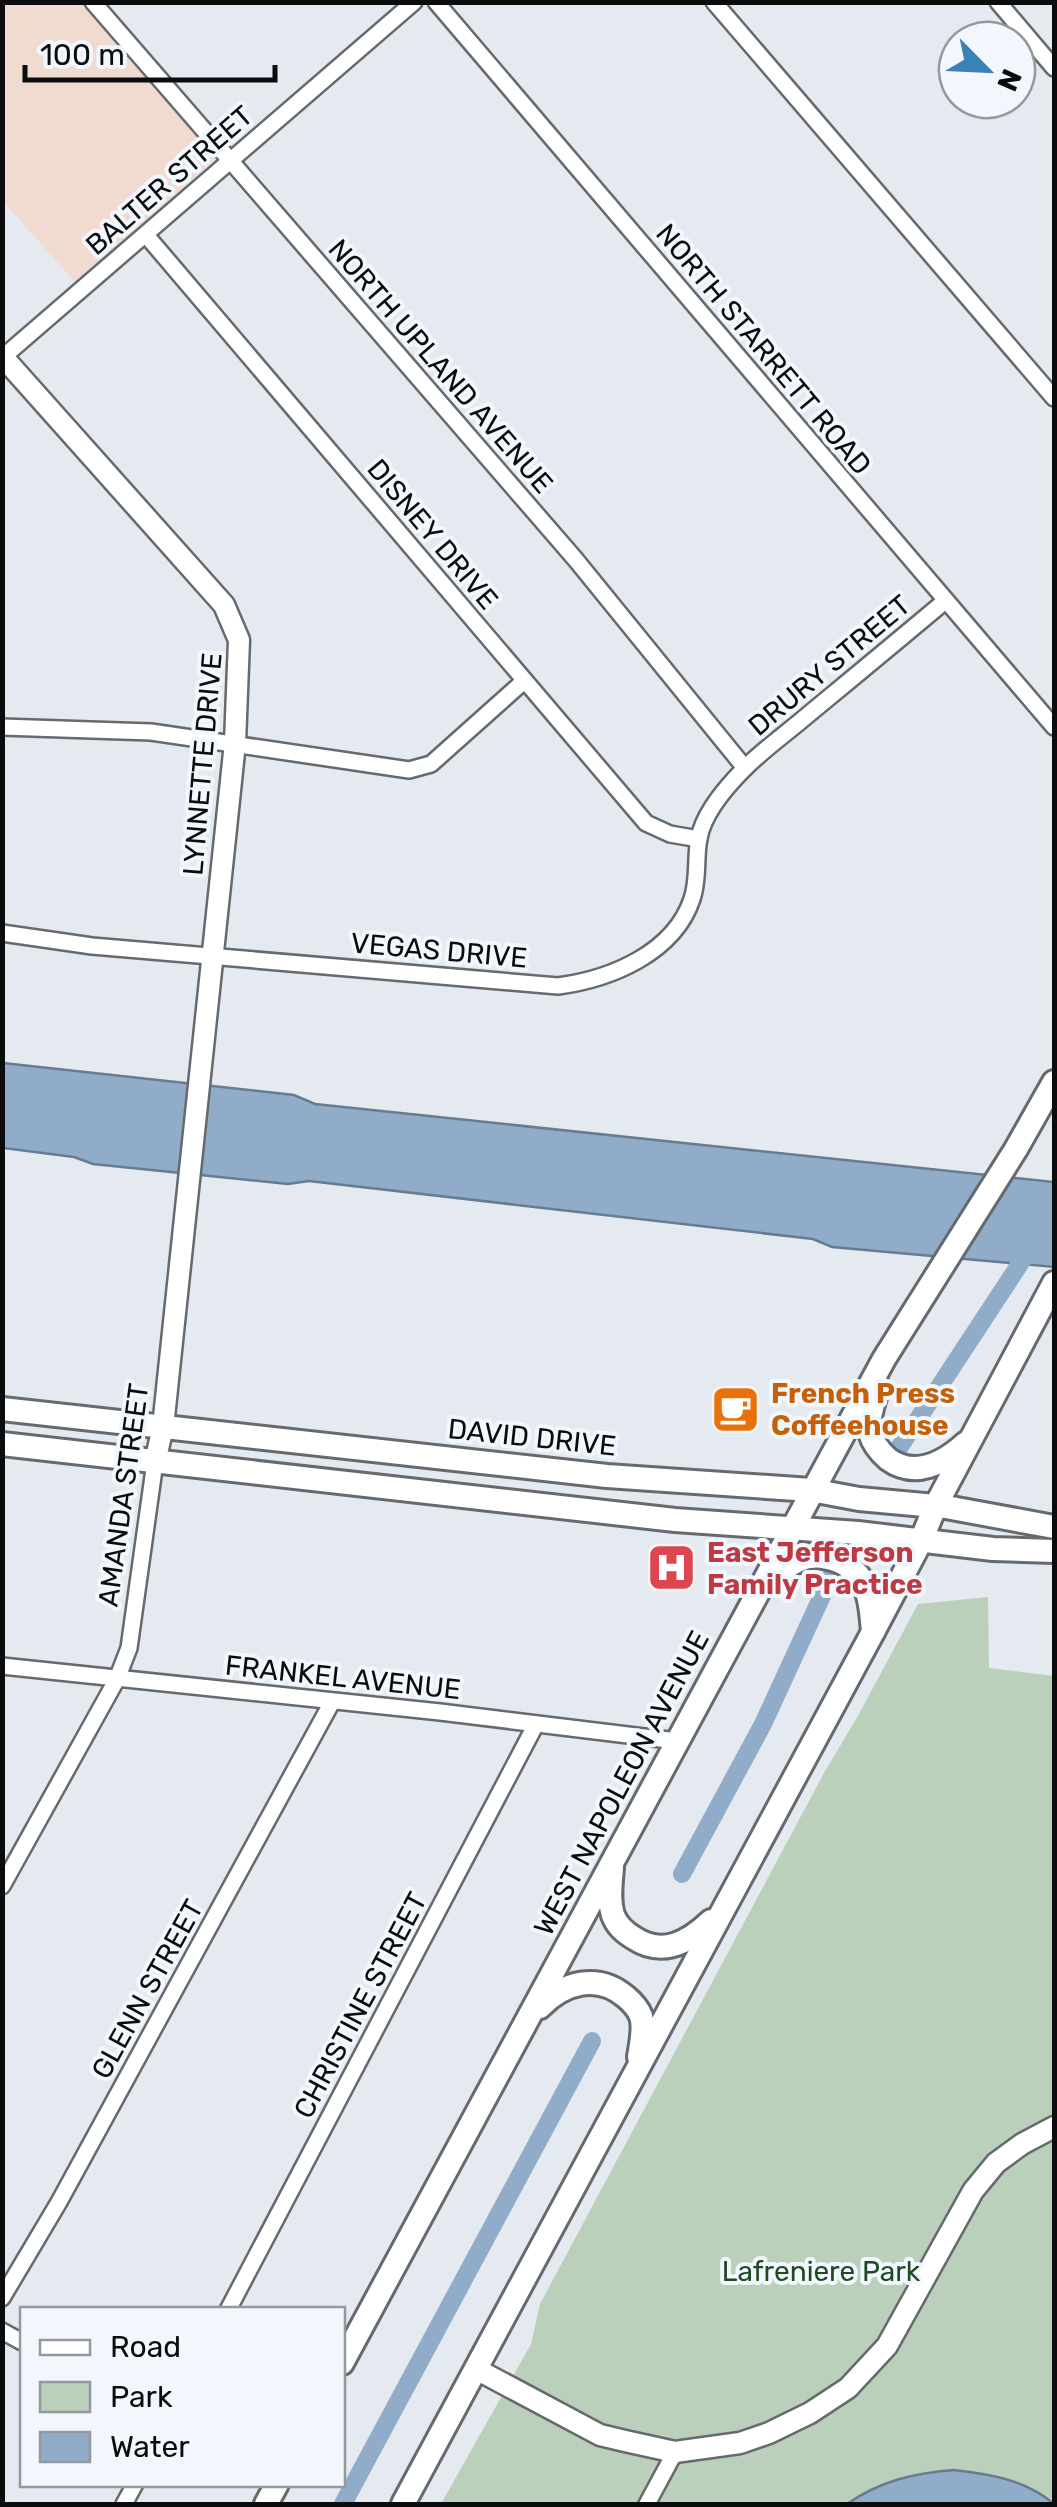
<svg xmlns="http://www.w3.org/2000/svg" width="1057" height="2507" viewBox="0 0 1057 2507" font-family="Rubik,sans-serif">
<rect width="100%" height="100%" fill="#e4eaf0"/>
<polygon fill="#f1dacf" points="2,3 88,3 218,156 76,283 3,201"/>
<polygon fill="#bbd0ba" points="988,1597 989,1668 1054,1676 1054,2504 441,2504 531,2344 540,2304 824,1773 859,1714 918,1604"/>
<g fill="#90acc9" stroke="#687c91" stroke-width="2.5">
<polygon points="3,1063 294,1095 315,1104 1054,1182 1054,1267 832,1247 813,1239 309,1181 288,1184 93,1164 74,1157 3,1148"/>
<path d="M954 2470C990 2474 1026 2480 1054 2504H847C880 2481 914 2473 954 2470Z"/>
</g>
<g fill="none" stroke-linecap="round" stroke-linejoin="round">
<g stroke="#90acc9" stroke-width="18">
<polyline points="897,1451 1031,1247"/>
<polyline points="682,1874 763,1724 833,1572"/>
<polyline points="343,2504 592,2041"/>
</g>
<defs>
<g id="minor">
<polyline points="93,2 576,560 745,768"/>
<polyline points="436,2 1054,727"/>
<polyline points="714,2 1054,398"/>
<polyline points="998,2 1054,68"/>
<polyline points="146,235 646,823 670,834 699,839"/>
<polyline points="2,358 414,2"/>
<polyline points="2,727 151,732 409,770 431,764 524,681"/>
<path d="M2 933 92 946 558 986C611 979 674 953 692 899 699 879 695 858 699 838 704 812 727 786 745 768 764 749 788 732 809 714 855 676 900 639 945 601"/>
<polyline points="2,1666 440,1712 677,1741"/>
<polyline points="2,1886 117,1679 129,1648 155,1462"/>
<polyline points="2,2298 59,2202 332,1702"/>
<polyline points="228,2310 536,1724"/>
<polyline points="2,2331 22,2342"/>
<polyline points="124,2504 135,2484"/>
<polyline points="647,2504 675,2452"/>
</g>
<g id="tertiary">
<polyline points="2,356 224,605 239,640 235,743 163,1427 155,1462"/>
<polyline points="476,2369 600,2435 625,2441 675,2452 740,2443 769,2433 810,2413 848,2388 887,2346 973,2191 996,2163 1022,2144 1054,2127"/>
</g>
<g id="secondary">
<path d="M878 1386C875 1400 866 1421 870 1433 873 1443 880 1452 888 1459 915 1479 944 1463 966 1443"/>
<polyline points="2,1409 607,1476 811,1490 859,1499 946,1507 1054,1527"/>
<polyline points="2,1444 675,1520 858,1533 993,1549 1054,1551"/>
<path d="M772 1580C789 1564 804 1552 828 1558 868 1567 870 1597 873 1632"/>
<path d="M612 1867C611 1883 608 1900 613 1915 617 1926 624 1932 634 1938 663 1957 689 1942 711 1921"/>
<path d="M540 2007C564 1982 598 1973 626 1997 632 2002 638 2009 641 2016 645 2028 641 2044 639 2057"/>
<polyline points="342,2363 884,1359 1016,1149 1054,1082"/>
<polyline points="266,2504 277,2484"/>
<polyline points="403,2504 873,1632 921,1541 935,1507 1054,1283"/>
</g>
</defs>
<use href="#minor" stroke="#656a6f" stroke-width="20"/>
<use href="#tertiary" stroke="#656a6f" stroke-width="25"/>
<use href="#secondary" stroke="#656a6f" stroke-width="28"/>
<use href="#minor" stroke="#fff" stroke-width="15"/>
<use href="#tertiary" stroke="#fff" stroke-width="20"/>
<use href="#secondary" stroke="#fff" stroke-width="22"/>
</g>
<defs>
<symbol id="cafe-square" viewBox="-11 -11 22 22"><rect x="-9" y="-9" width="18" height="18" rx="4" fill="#e8710a" stroke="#f1f7fd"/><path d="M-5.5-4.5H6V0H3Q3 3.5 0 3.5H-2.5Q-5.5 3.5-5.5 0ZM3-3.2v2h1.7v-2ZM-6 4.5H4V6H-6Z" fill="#fff"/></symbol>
<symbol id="hospital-square" viewBox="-11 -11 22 22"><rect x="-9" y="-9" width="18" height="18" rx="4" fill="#e0444e" stroke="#f1f7fd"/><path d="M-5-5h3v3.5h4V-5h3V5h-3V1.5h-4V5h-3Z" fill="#fff"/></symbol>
</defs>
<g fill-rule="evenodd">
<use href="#cafe-square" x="708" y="1382" width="55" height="55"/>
<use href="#hospital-square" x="644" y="1540" width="55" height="55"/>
</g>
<g text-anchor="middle" stroke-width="8" stroke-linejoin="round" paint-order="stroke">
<g font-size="28" fill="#0a0c0e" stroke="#f1f7fd">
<text transform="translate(169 180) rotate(-41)" y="10">BALTER STREET</text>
<text transform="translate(764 349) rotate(50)" y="10">NORTH STARRETT ROAD</text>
<text transform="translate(441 366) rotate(49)" y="10">NORTH UPLAND AVENUE</text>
<text transform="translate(433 534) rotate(50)" y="10">DISNEY DRIVE</text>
<text transform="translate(829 665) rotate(-40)" y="10">DRURY STREET</text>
<text transform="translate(202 764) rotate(-85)" y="10">LYNNETTE DRIVE</text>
<text transform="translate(439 950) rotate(5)" y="10">VEGAS DRIVE</text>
<text transform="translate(532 1437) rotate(6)" y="10">DAVID DRIVE</text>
<text transform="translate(123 1495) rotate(-82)" y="10">AMANDA STREET</text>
<text transform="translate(343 1677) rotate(6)" y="10">FRANKEL AVENUE</text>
<text transform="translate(621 1783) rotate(-62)" y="10">WEST NAPOLEON AVENUE</text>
<text transform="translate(147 1989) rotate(-61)" y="10">GLENN STREET</text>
<text transform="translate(360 2005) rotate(-62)" y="10">CHRISTINE STREET</text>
</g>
<g font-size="28" font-weight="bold" fill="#c56008" stroke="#f1f7fd" text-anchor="start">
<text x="771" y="1403">French Press<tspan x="771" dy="32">Coffeehouse</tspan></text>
</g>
<g font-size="28" font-weight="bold" fill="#be3a42" stroke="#f1f7fd" text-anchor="start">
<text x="707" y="1562">East Jefferson<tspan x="707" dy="32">Family Practice</tspan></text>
</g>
<g font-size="28" fill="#1f4a21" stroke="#f1f7fd">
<text x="821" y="2281">Lafreniere Park</text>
</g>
</g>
<rect width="1057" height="2507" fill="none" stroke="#0a0c0e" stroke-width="10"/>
<rect x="20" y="2307" width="325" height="180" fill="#f1f7fd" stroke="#95999d" stroke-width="2.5"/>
<rect x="40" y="2340" width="50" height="15" fill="#ffffff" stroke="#95999d" stroke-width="2.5"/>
<text x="110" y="2357" font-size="30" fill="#0a0c0e">Road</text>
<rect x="40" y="2382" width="50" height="30" fill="#bbd0ba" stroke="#95999d" stroke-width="2.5"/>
<text x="110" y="2407" font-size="30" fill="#0a0c0e">Park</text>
<rect x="40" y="2432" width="50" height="30" fill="#90acc9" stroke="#95999d" stroke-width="2.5"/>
<text x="110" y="2457" font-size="30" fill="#0a0c0e">Water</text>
<g transform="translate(987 70) rotate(114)"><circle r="48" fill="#f1f7fd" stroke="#95999d" stroke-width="2.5"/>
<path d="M0-8L18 38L0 25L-18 38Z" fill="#3a82b6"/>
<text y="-15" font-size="28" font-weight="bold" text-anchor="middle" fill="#0a0c0e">N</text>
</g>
<path d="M25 65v15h250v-15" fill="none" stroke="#0a0c0e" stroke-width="5"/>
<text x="40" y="65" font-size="30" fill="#0a0c0e" stroke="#f1f7fd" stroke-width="8" paint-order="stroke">100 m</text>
</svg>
